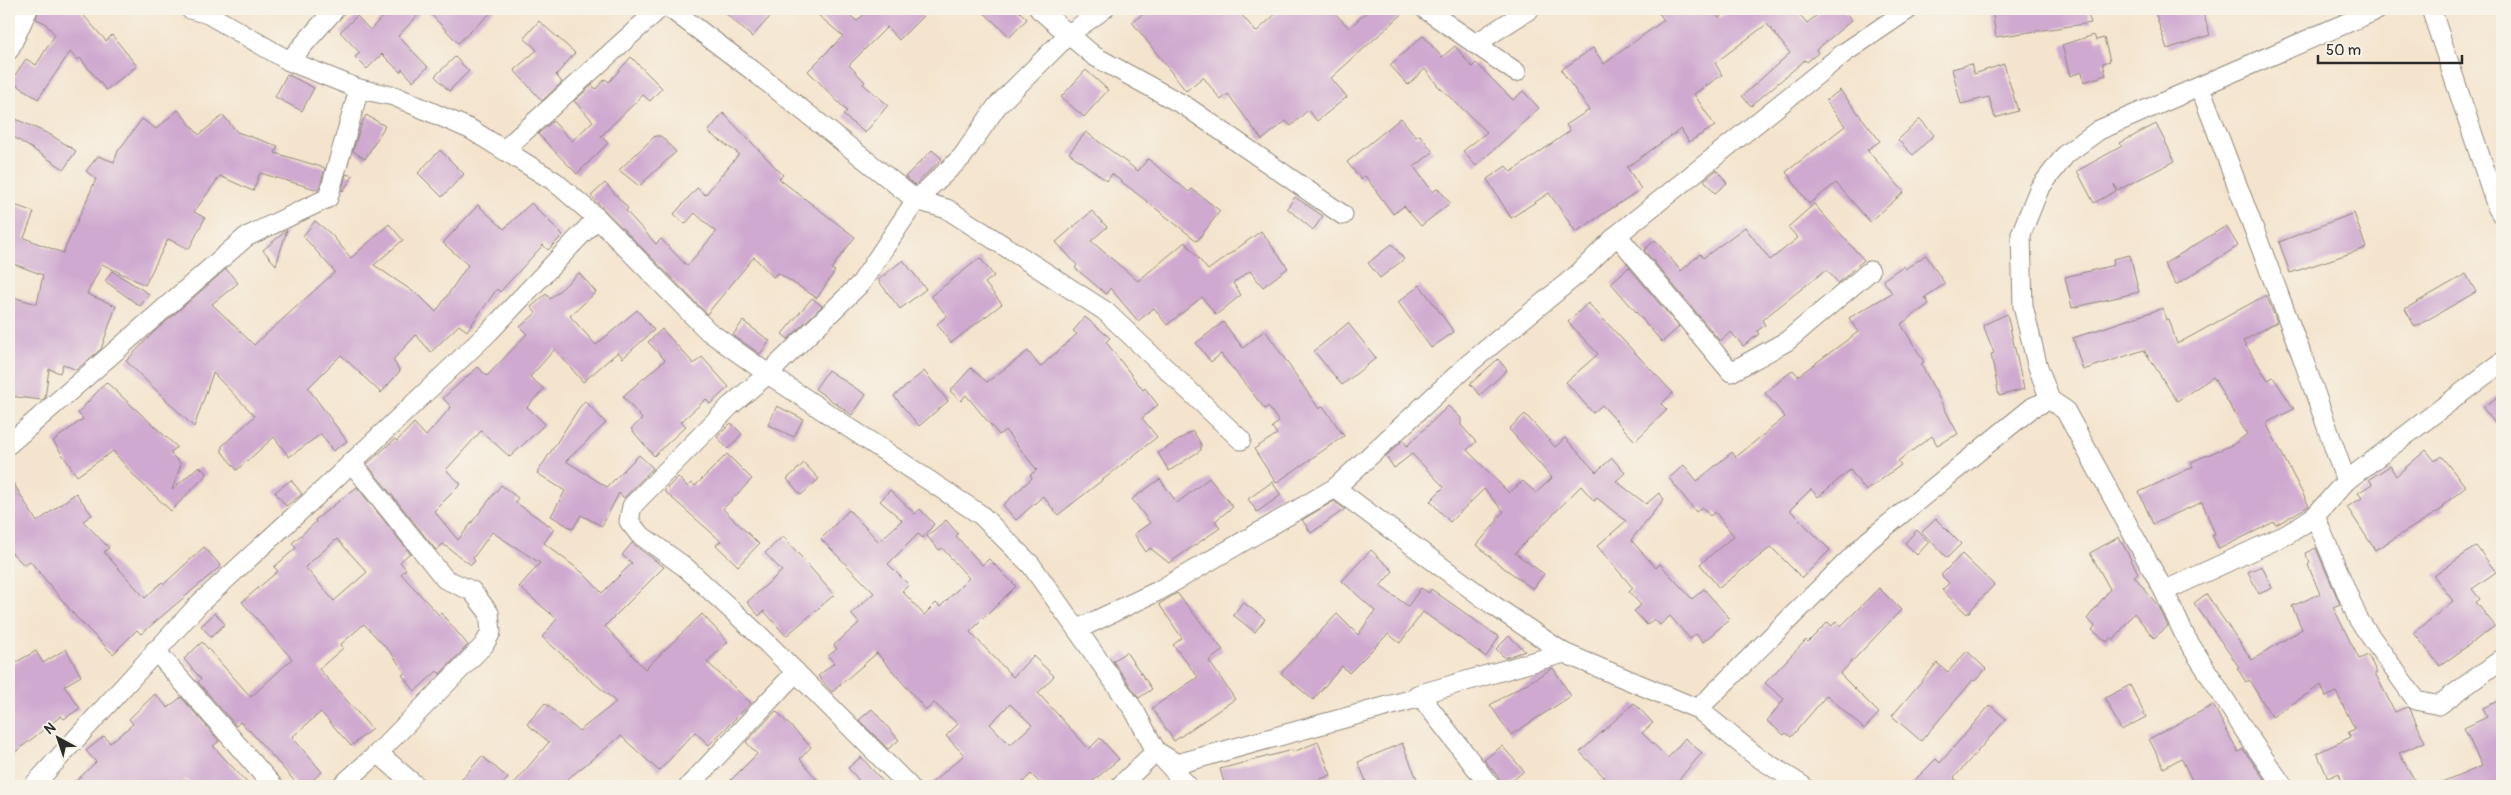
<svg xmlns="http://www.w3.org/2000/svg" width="2511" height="795" viewBox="0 0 2511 795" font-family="Pangolin,sans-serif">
<rect width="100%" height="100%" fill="#f7f3e8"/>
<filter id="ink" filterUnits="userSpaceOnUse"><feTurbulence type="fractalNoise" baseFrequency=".02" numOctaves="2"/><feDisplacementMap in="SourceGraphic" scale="10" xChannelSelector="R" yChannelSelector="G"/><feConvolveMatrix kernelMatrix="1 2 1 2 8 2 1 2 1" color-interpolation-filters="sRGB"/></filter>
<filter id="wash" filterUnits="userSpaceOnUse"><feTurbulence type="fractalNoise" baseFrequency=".0096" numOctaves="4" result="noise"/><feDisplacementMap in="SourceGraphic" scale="20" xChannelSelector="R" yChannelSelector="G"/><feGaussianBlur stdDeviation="1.12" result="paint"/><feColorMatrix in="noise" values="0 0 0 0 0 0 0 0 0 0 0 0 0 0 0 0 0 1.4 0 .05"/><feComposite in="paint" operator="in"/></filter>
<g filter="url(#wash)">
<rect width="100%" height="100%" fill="#f4e4cd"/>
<g id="blocks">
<g fill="#cfa9d0" fill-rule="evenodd">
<polygon points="39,9 78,9 106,41 112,35 137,66 106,90 80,58 77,60 70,52 38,99 11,81 26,59 36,65 55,35 45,23 36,19"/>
<polygon points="390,9 424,9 398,36 428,67 413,81 402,69 400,72 382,54 367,69 355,57 360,53 340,32 357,16 370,30"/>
<polygon points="426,9 495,9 458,43"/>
<polygon points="721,9 777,9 752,37"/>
<polygon points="811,9 842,9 857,21 870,9 930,9 899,40 887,27 849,65 865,82 863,84 888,105 865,133 843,115 847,111 808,71 843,36"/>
<polygon points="980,9 1017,9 1027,19 1010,37"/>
<polygon points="1150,9 1237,9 1256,32 1281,9 1331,9 1349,28 1370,9 1408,9 1331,78 1347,97 1317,121 1308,110 1291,126 1286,121 1262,140 1228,94 1221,100 1203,77 1186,91 1132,22"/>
<polygon points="1656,9 1712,9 1719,18 1731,9 1795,9 1807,23 1825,9 1842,9 1852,20 1816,50 1818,53 1807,62 1805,60 1751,106 1742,96 1790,53 1767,24 1715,63 1722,75 1694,94 1715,126 1689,142 1681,129 1627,167 1641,189 1576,232 1549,193 1511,218 1487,179 1506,166 1511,172 1570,131 1566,125 1589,110 1561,70 1593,48 1604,64 1664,20"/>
<polygon points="1992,9 2086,9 2091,23 1996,37"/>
<polygon points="2154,9 2202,9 2210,35 2167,49"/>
<polygon points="539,21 575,53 556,75 562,82 542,101 514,70 537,50 524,38"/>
<polygon points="2094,35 2096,40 2104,38 2110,61 2103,63 2106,75 2084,82 2082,72 2070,76 2062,45"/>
<polygon points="1423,36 1442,57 1455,46 1472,67 1476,63 1513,100 1523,91 1539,108 1476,166 1463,151 1487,132 1438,86 1425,69 1408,85 1390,65"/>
<polygon points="455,57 469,71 449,91 435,76"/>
<polygon points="631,57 662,88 650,101 643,95 601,136 608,143 577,174 538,134 553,121 572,141 593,121 574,101 592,85 596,89 605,79 609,82"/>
<polygon points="1971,64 1974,74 2004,64 2018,111 1995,118 1989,97 1961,104 1952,69"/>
<polygon points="1086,70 1108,90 1084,117 1061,97"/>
<polygon points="287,74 314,88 302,111 275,97"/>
<polygon points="1840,90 1880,141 1867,150 1904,192 1870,222 1836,183 1809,204 1786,172 1845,126 1826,101"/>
<polygon points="178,110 199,135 223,115 237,132 278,146 275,153 325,168 319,190 260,173 253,191 220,176 194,212 205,218 189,249 168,239 145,285 102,264 87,294 116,306 101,349 76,370 63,364 60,373 49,369 45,398 42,400 9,396 9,296 37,304 43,275 14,264 9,274 9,203 34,212 24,238 63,253 96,179 86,171 98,156 114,162 118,151 142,119 156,129"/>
<polygon points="723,113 783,175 779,179 855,237 831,269 835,271 817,298 778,273 773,277 754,257 707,314 591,196 605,183 628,208 626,211 656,244 661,239 687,266 716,232 695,213 685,224 674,214 697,188 705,195 739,154 708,132"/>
<polygon points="366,115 385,126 365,159 353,151 361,125"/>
<polygon points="9,116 51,135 76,151 64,169 9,134"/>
<polygon points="1401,118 1416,137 1420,135 1433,152 1414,167 1433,192 1438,188 1450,203 1421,226 1404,206 1393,214 1365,176 1361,180 1347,162"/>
<polygon points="1920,119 1934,135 1913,155 1898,140"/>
<polygon points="2156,124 2175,161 2118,190 2114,184 2116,191 2094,203 2077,171 2122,146 2120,143"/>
<polygon points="1086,132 1138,171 1148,159 1189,192 1192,189 1220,211 1197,241 1112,174 1107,181 1069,153"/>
<polygon points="655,136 661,136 676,152 639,186 619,170"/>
<polygon points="440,150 464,174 442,197 418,173"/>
<polygon points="932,150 942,159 915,185 905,177"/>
<polygon points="1717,170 1727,183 1715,193 1704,180"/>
<polygon points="346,174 353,176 343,191 342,190"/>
<polygon points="1295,197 1323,216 1313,230 1287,208"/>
<polygon points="531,203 563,235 548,250 543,245 500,292 497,289 467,331 459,325 431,352 416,335 393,360 400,371 381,393 341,355 308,388 347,441 333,451 321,434 289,457 274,437 237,470 222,452 222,446 255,416 213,373 194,427 126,361 154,332 226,269 238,283 212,304 254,345 335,272 303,236 315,221 331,234 351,258 389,224 403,240 374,265 421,297 436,312 468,265 443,243 478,205 504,229"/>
<polygon points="1814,204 1864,260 1838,283 1827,270 1823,272 1762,320 1765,325 1757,331 1759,334 1743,346 1731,332 1720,341 1644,250 1655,240 1681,271 1700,254 1703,258 1745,227 1770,260 1798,238 1788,227"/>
<polygon points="1092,211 1107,227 1091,241 1138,281 1185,242 1208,270 1261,231 1288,268 1263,287 1250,271 1233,283 1241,295 1216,315 1202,297 1167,325 1154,308 1138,321 1110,288 1106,294 1075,268 1077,265 1056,242"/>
<polygon points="2354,213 2366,248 2290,273 2279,242"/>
<polygon points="2226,226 2238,246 2176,285 2164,264"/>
<polygon points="287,230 276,265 263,250"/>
<polygon points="1392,244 1404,259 1380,278 1368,263"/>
<polygon points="1926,255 1945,284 1925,297 1929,304 1901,324 1924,362 1921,364 1958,434 1937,445 1932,436 1898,461 1901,465 1866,491 1850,470 1818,497 1811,489 1790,510 1830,550 1802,578 1771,547 1719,588 1700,564 1734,536 1715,512 1710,516 1702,507 1696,512 1669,478 1684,465 1697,481 1732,452 1736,457 1785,417 1765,393 1793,370 1798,376 1858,332 1849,318 1892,293 1883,280 1903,266 1905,269"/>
<polygon points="2130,255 2139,292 2072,308 2065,277 2114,265 2113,259"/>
<polygon points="980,258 994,276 985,283 1002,304 951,343 937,324 947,316 931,296"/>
<polygon points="903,260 926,289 900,309 878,280"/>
<polygon points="1629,267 1679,327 1662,342 1611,283"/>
<polygon points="112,271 149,294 140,306 105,281"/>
<polygon points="579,273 596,292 570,316 596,345 637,310 654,330 623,358 618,352 583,382 555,349 530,377 544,389 527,407 545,424 510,457 481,431 446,470 461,484 434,511 458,540 501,485 518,498 515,502 554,529 544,543 583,573 602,593 632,563 622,555 632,543 664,567 605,626 645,669 702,614 728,642 707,662 751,703 709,745 695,732 659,771 621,736 559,786 512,786 549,742 527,724 545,703 579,731 616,702 542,637 557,619 519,587 540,563 492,532 473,558 475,561 471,565 443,544 436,550 367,464 395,439 397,441 414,423 426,436 451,407 443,398 478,367 487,376 527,334 520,327 536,313 531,307 546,294 550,299"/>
<polygon points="2466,274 2476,292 2415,327 2405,309"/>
<polygon points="1420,285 1454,332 1431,348 1398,302"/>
<polygon points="2266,295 2277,322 2243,341 2268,380 2273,377 2294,409 2266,423 2309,506 2276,525 2274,522 2219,549 2212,535 2215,534 2202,502 2153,524 2139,492 2193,467 2191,462 2234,444 2247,434 2213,377 2177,401 2144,350 2083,370 2073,338 2163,308 2166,320 2169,319 2177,344"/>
<polygon points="812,298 822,306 788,339 782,334"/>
<polygon points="1588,303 1673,393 1661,404 1667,410 1635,441 1602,405 1593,413 1566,382 1598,354 1568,322"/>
<polygon points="2007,314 2024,389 1999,396 1991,354 1994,353 1983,325"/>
<polygon points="1085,317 1110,338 1106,342 1143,390 1145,388 1158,405 1142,418 1157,437 1058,515 1043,496 1016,520 1003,505 1032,478 1030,475 1037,470 1005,430 999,435 966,395 961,401 950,391 971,368 987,382 1028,351 1040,367 1077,334 1073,331"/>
<polygon points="743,321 770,341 760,354 733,335"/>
<polygon points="1223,322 1243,348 1265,330 1319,409 1323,406 1344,436 1276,483 1254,449 1277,434 1272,427 1279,422 1268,406 1265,409 1221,354 1211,362 1196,343"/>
<polygon points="1348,323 1376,358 1342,385 1314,351"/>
<polygon points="662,329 694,364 702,357 729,387 710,404 706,399 681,422 686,426 654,456 631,429 642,419 623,396 665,360 648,342"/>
<polygon points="1498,359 1507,370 1480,395 1470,384"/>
<polygon points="828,370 866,395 852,415 815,389"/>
<polygon points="924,371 948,401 919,426 894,396"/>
<polygon points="106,382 177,447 170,453 181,464 172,490 199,466 207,474 171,511 137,479 113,451 77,476 53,441 83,419 78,413"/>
<polygon points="2502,393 2502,432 2483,408"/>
<polygon points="585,401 606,423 566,461 607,487 639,455 653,468 624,498 619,493 602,526 581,515 573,529 551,516 565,491 537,473 579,408"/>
<polygon points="777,406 803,419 794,437 768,425"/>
<polygon points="1448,406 1461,418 1461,425 1476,442 1467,450 1509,493 1523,481 1536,493 1552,478 1509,429 1525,414 1555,447 1565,438 1596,472 1612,458 1625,473 1616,481 1646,504 1659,493 1664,499 1631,540 1656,568 1660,564 1692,599 1704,589 1730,619 1703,642 1696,634 1690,639 1670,616 1660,625 1654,619 1647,625 1634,611 1641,605 1629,592 1633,588 1597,546 1626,521 1597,498 1594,501 1581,486 1515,553 1544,574 1533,589 1496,562 1477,545 1498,520 1497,518 1504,512 1484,489 1450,522 1430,501 1444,487 1412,454 1394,468 1386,456 1403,440 1407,446"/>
<polygon points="731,423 742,434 728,449 717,437"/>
<polygon points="1193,431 1201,444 1201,450 1169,471 1158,453"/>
<polygon points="2426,450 2435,461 2441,456 2466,487 2442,506 2444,508 2375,550 2347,507 2362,498 2358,493 2372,484 2369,479 2390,466 2396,476"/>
<polygon points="727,454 752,479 723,509 759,544 738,566 716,545 721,541 664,491 678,477 688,487 692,483 695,486"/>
<polygon points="804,463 819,479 801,495 787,479"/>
<polygon points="9,476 37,522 76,493 92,515 83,521 109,548 104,552 145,598 162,582 164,584 204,547 221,566 141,634 137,630 113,654 76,617 30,561 24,565 9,550"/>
<polygon points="1209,478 1233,507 1215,521 1220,528 1169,563 1150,548 1146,552 1134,534 1150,523 1132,499 1160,479 1177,503"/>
<polygon points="291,480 302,494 286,506 275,492"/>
<polygon points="1272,482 1281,495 1257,512 1248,499"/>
<path d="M357 487 410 553 400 562 406 569 401 574 439 615 441 613 468 645 440 674 437 671 415 691 402 675 405 673 392 654 364 624 340 645 343 648 319 669 372 729 351 746 321 712 292 737 322 772 306 786H299L250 731 240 722 236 726 198 682 201 679 184 659 202 642 251 697 292 659 242 602 278 571 274 567 296 548 292 543 316 522 315 520ZM337 539 367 572 334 601 305 567Z"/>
<path d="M890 490 915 514 920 509 934 524 923 538 918 534 888 564 909 585 902 591 924 615 936 603 940 607 969 578 942 548 939 550 927 536 946 520 958 534 956 536 982 565 989 559 1016 586 970 632 1013 677 1033 656 1054 676 1038 693 1089 749 1100 738 1119 759 1087 786H1043L1031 774 1019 786H928L964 755 946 736 958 724 934 703 926 710 877 653 832 692 818 676 834 663 828 656 837 649 834 645 859 623 851 614 874 593 821 539 849 510 879 542 902 520 880 501ZM1010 704 1032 725 1010 745 990 724Z"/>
<polygon points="1334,501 1345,509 1311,533 1302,520"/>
<polygon points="1936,519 1961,544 1947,558 1922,532"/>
<polygon points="1917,530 1929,542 1917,555 1905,543"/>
<polygon points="783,536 834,595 786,636 764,611 759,616 747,602 782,571 765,553"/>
<polygon points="2119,537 2138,573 2134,576 2159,607 2168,626 2154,638 2134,613 2114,640 2111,637 2107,642 2092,630 2095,626 2087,619 2110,589 2090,553"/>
<polygon points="2476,546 2496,572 2472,589 2480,599 2476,602 2495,626 2440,666 2414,633 2453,601 2434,576"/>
<polygon points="2316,548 2340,604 2333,607 2359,659 2368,655 2377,673 2375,673 2395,712 2407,707 2410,709 2425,742 2399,753 2418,786 2343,786 2339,773 2328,778 2317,753 2351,737 2348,732 2355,729 2336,692 2326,697 2321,685 2272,717 2249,680 2246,682 2237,668 2239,667 2194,603 2206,594 2252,660 2302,629 2292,606 2320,594 2308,565 2310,563 2305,553"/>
<polygon points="1371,550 1393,571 1380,586 1408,606 1421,588 1429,593 1431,589 1499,637 1486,657 1423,612 1400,643 1388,634 1349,673 1342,666 1313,700 1281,673 1337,614 1358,635 1375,611 1342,581"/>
<polygon points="1962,554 1994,585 1967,614 1942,590 1949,583 1941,575"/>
<polygon points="2262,566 2272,588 2259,594 2248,572"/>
<polygon points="1879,588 1901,610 1840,674 1879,713 1864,729 1827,695 1791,737 1786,733 1784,735 1767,721 1784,699 1765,683 1806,640 1808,642 1828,622 1832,626 1836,621 1841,626"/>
<polygon points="1177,593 1223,650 1209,661 1235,699 1174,741 1152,708 1198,677 1173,645 1182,638 1159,604"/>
<polygon points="1243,602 1265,619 1255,632 1233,615"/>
<polygon points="215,613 225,624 211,637 201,626"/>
<polygon points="1509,636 1525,651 1505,658 1496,649"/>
<polygon points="66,649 81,676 64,686 80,708 64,719 61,716 9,757 9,666 36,651 43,663"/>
<polygon points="1967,651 1986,669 1975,681 1973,680 1921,741 1892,716 1937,663 1948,672"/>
<polygon points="1126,652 1152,689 1139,698 1113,661"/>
<polygon points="1553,668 1571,696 1511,735 1490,705"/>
<polygon points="2130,685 2146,717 2121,730 2105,698"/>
<polygon points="155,694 168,708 181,697 219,741 213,746 250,786 193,786 186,779 179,786 71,786 96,762 86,751 104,736 110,743 133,724 129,719"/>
<polygon points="2502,699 2502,786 2435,786 2482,766 2464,728 2487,717 2483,708"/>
<polygon points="1634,703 1653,723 1642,733 1668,758 1685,738 1702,753 1673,786 1595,786 1605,778 1580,752"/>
<polygon points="1990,705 2006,719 1954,778 1963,786 1909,786 1936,759 1940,763"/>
<polygon points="2213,705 2238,752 2243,749 2269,786 2252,786 2249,782 2239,786 2195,786 2181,758 2164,768 2149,739"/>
<polygon points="872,709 899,740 888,749 859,720"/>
<polygon points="776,711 811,747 800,759 822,786 725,786 757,754 746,742"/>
<polygon points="1318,742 1331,775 1312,782 1291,786 1225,786 1220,769 1292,750 1293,752"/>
<polygon points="1402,743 1420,786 1368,786 1358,762"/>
<polygon points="1502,746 1524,771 1506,786 1484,760"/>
<polygon points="482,756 508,778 501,786 456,786"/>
<polygon points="861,757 887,786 864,786 848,768"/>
</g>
</g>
</g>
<g filter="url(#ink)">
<use href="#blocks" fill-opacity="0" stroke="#90887c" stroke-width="1"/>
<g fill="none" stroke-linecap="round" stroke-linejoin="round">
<defs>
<g id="minor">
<polyline points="190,9 208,14 289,61 359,89 394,96 470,129 554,181 597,218 708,331 768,374 981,515 1031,565 1134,710 1156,751 1188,786"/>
<polyline points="671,9 752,70 916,200 947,209 1105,311 1241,440"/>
<polyline points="1039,9 1094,56 1187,107 1343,215"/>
<polyline points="1425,9 1516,72"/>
<polyline points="2431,9 2497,207 2502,215"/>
<polyline points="1475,44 1530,9"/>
<polyline points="9,50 28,9"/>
<polyline points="289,61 335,9"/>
<polyline points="2200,87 2302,356 2346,481"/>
<polyline points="504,150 659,9"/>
<polyline points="1617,235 1731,372 1787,341 1870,271"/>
<polyline points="2050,400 2037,364 2023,306 2021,234 2039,189 2066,154 2099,130 2379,9"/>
<polyline points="9,444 246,237 328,198 359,89"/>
<polyline points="351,462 445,579 472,591 489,613 491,632 484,645 378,753"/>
<polyline points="1335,488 1493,605 1564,653 1698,709 1756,756 1803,786"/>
<polyline points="2315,516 2346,481 2502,362"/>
<polyline points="2164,591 2288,534 2315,516 2358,619 2416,700 2439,705 2502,659"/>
<polyline points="1078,629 1158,591 1335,488 1471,362 1579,273 1617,235 1844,53 1909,9"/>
<polyline points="155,650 273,786"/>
<polyline points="1421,697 1490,786"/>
<polyline points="1698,709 1868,541 2033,407 2050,400 2065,410 2164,591 2186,638 2248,736 2283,786"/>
<polyline points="33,786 200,603 324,489 489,332 597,218"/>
<polyline points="341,786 378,753 416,786"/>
<polyline points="689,786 796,672"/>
<polyline points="909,786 760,636 685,567 639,534 629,521 632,506 730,406 768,374 861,283 916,200 962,157 997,106 1069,34 1104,9"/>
<polyline points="1120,786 1156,751 1177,764 1421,697 1417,695 1564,653"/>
</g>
</defs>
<use href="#minor" stroke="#90887c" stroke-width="21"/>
<use href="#minor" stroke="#fff" stroke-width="19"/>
</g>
</g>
<rect width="2511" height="795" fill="none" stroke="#f7f3e8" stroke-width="30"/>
<g transform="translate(58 738) rotate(320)" stroke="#f7f3e8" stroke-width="4" paint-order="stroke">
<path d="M0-4L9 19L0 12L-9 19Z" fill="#2b2b2b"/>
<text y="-8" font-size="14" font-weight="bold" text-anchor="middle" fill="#2b2b2b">N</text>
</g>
<path d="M2318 55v8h144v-8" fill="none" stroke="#2b2b2b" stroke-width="2.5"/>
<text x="2326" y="55" font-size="15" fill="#2b2b2b" stroke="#f7f3e8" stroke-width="4" paint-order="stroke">50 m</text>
</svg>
